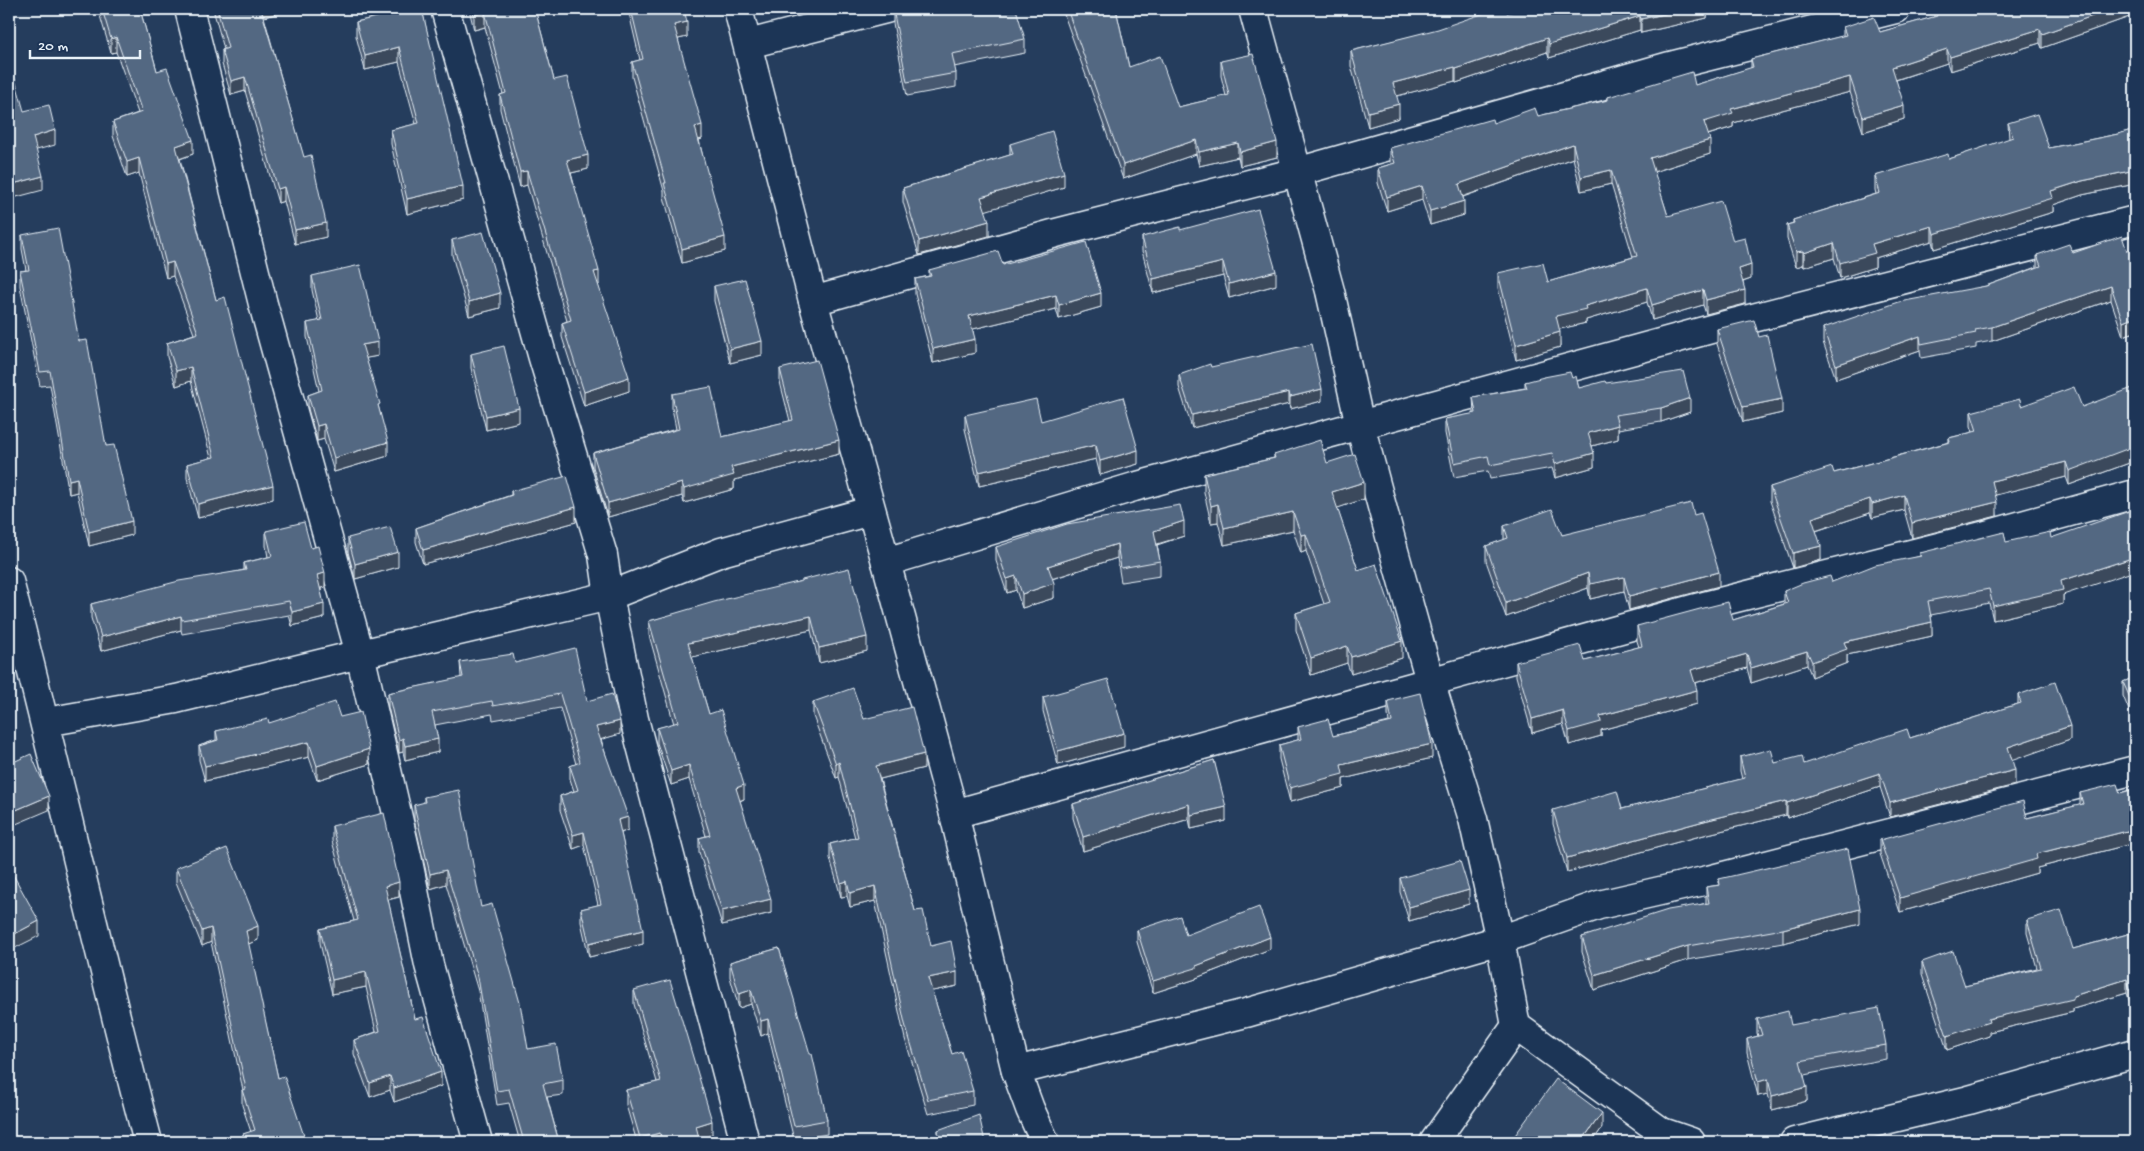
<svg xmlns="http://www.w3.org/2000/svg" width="2144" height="1151" viewBox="0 0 2144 1151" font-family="'Gochi Hand',sans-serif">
<rect width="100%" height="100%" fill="#253d5d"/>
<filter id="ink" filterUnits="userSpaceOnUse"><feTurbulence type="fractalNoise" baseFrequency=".02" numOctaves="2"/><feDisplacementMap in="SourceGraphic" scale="10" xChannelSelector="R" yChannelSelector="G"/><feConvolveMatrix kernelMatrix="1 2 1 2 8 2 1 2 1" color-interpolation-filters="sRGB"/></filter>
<g filter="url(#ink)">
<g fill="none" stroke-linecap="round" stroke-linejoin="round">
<defs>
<g id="street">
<polyline points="189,9 263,304 360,654 408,861 429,965 478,1142"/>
<polyline points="445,9 543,358 603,555 609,596 634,719 745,1142"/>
<polyline points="1253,9 1330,291 1360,425 1394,551 1430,681 1473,819 1500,940 1516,1026 1662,1132 1691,1142"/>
<polyline points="748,44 886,9"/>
<polyline points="813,301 1056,233 1297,172 1670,66 1896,9"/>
<polyline points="886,562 1134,487 1360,425 1722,326 2135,220"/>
<path d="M9 581C57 768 99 956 148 1142"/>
<polyline points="46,722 176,699 360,654 609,596 721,552 870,511"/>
<polyline points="954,814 1696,608 1986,535 2135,494"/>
<polyline points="1016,1071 1246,1013 1500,940 1599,905 1708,880 2135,770"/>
<polyline points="1434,1142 1516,1026"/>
<polyline points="1794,1142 1969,1100 2135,1053"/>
</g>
<polyline id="secondary" points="738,9 813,301 886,562 954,814 1016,1071 1030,1109 1045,1142"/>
</defs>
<use href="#street" stroke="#e8f1f8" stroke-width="31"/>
<use href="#secondary" stroke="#e8f1f8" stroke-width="31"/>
<use href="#street" stroke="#1d3557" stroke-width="28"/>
<use href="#secondary" stroke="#1d3557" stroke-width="28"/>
</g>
<g fill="#475970" stroke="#e8f1f8">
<polygon points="98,9 140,9 157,71 193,154 180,159 216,300 273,499 198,518 187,478 187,464 211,458 191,381 176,386 167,357 167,343 194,334 173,276 166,278 139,173 127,177 113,136 113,122 138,113 116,52 111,53"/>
<polygon points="213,9 286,9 286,11 264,17 326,237 295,244 284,201 278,203 245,91 231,95 222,64 222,50 224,49"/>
<polygon points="375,9 422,9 463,200 407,214 391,144 391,130 416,124 399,62 365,70 356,36 356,22 377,17"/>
<polygon points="469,9 535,9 554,80 588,169 571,173 599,285 598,285 629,391 584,406 562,337 562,323 567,321 527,185 520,187 500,109 500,95 503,94 485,27 474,30"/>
<polygon points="628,9 684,9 687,37 678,39 702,139 699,140 725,251 682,263 664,197 664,191 632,77 632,62 640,60"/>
<polygon points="893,9 1025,39 1025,53 954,67 956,73 956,87 907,96 893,23"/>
<polygon points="1062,9 1116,9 1129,67 1178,107 1226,96 1221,76 1221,61 1277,157 1240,166 1238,157 1199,166 1196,154 1123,179"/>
<polygon points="1523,9 1728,9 1707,15 1707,18 1641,33 1640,30 1549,58 1547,52 1456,83 1455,81 1396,96 1399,118 1368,127 1351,66 1351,51 1507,13"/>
<polygon points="1934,9 2135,9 2135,25 2132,16 2042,48 2040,43 1950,71 1947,63 1896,80 1904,119 1863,132 1850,92 1733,123 1733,127 1708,135 1710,154 1654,172 1668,216 1733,241 1751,279 1743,282 1745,304 1706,314 1703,305 1652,320 1647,302 1586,320 1586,323 1559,329 1560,347 1516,360 1498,288 1498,273 1548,282 1633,257 1611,184 1581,191 1573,158 1463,197 1464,215 1430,225 1422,200 1387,211 1378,183 1378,168 1391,164 1390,162 1390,148 1493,123 1538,116 1608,100 1608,97 1695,85 1751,68 1751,59 1843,36 1843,27 1880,32 1934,17"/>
<polygon points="2008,123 2049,148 2118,134 2135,129 2135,184 2082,195 2053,205 2053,212 1934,249 1932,241 1875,258 1875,267 1840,278 1834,258 1804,267 1803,265 1796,267 1787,239 1787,225 1793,223 1793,220 1876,194 1875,190 1875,176 1949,159 2009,139"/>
<polygon points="1010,144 1064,187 985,210 989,236 919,255 903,202 903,188 1010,155"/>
<polygon points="1180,230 1276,285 1229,298 1223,276 1153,293 1142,251 1142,237"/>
<polygon points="22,235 79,341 106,446 132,535 89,546 77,492 69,494 50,385 40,386 20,286 20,271 26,270 22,249"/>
<polygon points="452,240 500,308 469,316 452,255"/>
<polygon points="2135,248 2135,332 2123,336 2111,300 1992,341 1976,344 1976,348 1921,358 1920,350 1836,379 1823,342 1823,328 1986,286 2037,267 2037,255 2127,251"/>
<polygon points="1003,265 1101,307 1059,319 1056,309 973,329 975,353 933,363 915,294 915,279 929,276 929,270"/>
<polygon points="312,276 378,356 366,358 380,413 388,456 334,472 324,439 317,441 308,409 308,395 319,391 307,337 307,323 319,321 312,290"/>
<polygon points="714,286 762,355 730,363 714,301"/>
<polygon points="1717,329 1759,337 1782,413 1743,422 1717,344"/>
<polygon points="471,354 519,422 486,430 471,368"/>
<polygon points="1211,367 1322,401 1290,409 1289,404 1192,428 1179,387 1179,375"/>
<polygon points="780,369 839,454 734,480 734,489 684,503 682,496 608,517 593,467 593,453 676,429 672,408 672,394 722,437 790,421 780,382"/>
<polygon points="1572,378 1579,388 1606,383 1690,412 1661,422 1618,429 1618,439 1592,446 1594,467 1555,478 1552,468 1490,479 1488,471 1454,477 1445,433 1445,419 1474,414 1473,397 1525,388 1525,382"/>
<polygon points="2021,406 2082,407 2132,456 2132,462 2069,485 2066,477 1995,495 1997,516 1912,538 1904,510 1872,518 1870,513 1816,531 1821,560 1793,568 1770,501 1770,487 1834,473 1949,442 1949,438 1973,432 1971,426 1971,412"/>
<polygon points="965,415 1041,421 1138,464 1100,475 1096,459 979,486 965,429"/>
<polygon points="1274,455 1327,463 1364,499 1337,508 1358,570 1402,658 1351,674 1347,663 1311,675 1296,630 1296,613 1324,604 1306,551 1301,553 1293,530 1224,545 1218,522 1211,523 1204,492 1204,474 1274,458"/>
<polygon points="511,491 576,522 423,564 416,542 416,528 511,495"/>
<polygon points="1694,515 1719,586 1629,610 1624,591 1590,599 1588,588 1506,617 1486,561 1486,546 1504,540 1504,526 1562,535"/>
<polygon points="266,531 311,548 325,587 321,588 324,618 292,626 289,615 182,634 181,630 101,651 91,618 91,604 244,570 244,563 268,557 266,546"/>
<polygon points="1184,536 1157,545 1160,561 1160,576 1121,582 1117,558 1052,579 1054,598 1022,608 1016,590 1007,593 996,561 996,547"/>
<polygon points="348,538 398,567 355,579 348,552"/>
<polygon points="2006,542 2063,595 2063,604 1993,620 1989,603 1931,615 1932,636 1847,655 1847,663 1812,677 1807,665 1751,683 1747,668 1695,683 1697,704 1601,730 1601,736 1569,745 1563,724 1532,733 1516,676 1516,662 1585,661 1639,647 1637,641 1637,626 1733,620 1784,604 1784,591 1832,582 1920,556 1920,553"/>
<polygon points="802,582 867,651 819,663 811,630 692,657 709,714 744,799 740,801 771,913 722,925 699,852 699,838 706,836 689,779 671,785 657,743 657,728 674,724 649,635 649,621"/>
<polygon points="460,662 515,663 587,701 620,734 601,739 628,830 621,833 643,944 589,957 581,922 581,909 598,905 584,845 573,849 560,810 560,796 574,791 570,779 570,766 576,764 560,708 493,720 492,714 435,725 438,752 405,760 403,752 399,753 388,707 388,693 461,678"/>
<polygon points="2135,677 2135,721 2134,722 2123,696 2123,682"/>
<polygon points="2018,695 2070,740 2012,760 2015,785 1890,817 1880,787 1787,818 1786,815 1704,835 1567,872 1553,824 1553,810 1622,809 1742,779 1740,771 1740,757 1775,763 1804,764 1910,738 2018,704"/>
<polygon points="1043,697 1124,747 1058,765 1043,711"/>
<polygon points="1388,701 1432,758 1343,779 1343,788 1290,802 1279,759 1279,745 1298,740 1298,727 1333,736 1389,722 1388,715"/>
<polygon points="813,702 864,719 924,768 880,779 915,911 931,946 957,986 932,991 952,1054 973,1091 973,1105 928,1114 905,1039 875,901 850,907 847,896 841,897 830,858 830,844 855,838 839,777 836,778 813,716"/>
<polygon points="340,717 369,764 317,780 309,757 205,781 199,760 199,746 216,740 216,731 269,723"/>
<polygon points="1214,760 1226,821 1191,829 1189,819 1083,851 1073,818 1073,804"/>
<polygon points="2135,789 2135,843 2037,868 2037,873 1900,912 1880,854 1880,840 2027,818 2080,805 2080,793 2120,793"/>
<polygon points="424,797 481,907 528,1049 563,1080 563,1095 547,1097 559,1142 520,1142 509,1103 497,1105 478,991 446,884 430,889 414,819 414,805 424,803"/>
<polygon points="332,826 399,897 388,900 415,1019 441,1086 394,1102 390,1090 370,1097 354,1054 354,1040 376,1032 366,987 332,994 320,943 320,929 354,921 332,841"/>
<polygon points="176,868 258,940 248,944 278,1078 306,1142 243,1142 243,1134 251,1132 242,1105 242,1090 243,1090 211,942 202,946 176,882"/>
<polygon points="1400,878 1469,904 1409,921 1400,892"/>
<polygon points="1719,879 1860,924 1783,943 1688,960 1594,990 1582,952 1582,937 1706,903 1706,887 1719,885"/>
<polygon points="2027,920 2073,949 2135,932 2135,1016 2134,1016 2127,993 2073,1009 2073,1012 1989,1032 1989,1036 1947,1050 1922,975 1922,962 1965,986 2037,968 2027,933"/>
<polygon points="1137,930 1186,935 1270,949 1196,978 1196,979 1153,993 1137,942"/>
<polygon points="779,948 827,1120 827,1134 794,1140 768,1033 761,1036 751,1004 739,1008 730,977 730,962"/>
<polygon points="634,990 712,1135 699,1139 700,1142 637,1142 626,1105 626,1090 657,1082 634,1004"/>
<polygon points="1757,1019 1791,1025 1886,1045 1886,1059 1804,1075 1807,1101 1772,1110 1768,1094 1758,1096 1747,1053 1747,1039 1758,1036 1757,1033"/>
<polygon points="1602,1128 1592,1142 1513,1142 1513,1138"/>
<polygon points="938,1130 985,1142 938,1142"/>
</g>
<g fill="#3a485b" stroke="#e8f1f8">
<polygon points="260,9 286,9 286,11 260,18"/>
<polygon points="1687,9 1728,9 1707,15 1707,18 1641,33 1641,19"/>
<polygon points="2112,9 2132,9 2132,16 2042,48 2042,34"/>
<polygon points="485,12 485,27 474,30 474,15"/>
<polygon points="1640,16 1640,30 1549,58 1549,44"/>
<polygon points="687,22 687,37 674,40 674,25"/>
<polygon points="2040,29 2040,43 1950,71 1950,57"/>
<polygon points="116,37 116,52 111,53 111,39"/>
<polygon points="1547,38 1547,52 1456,83 1456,69"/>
<polygon points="399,47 399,62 365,70 365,56"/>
<polygon points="1947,49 1947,63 1892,81 1892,67"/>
<polygon points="1455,67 1455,81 1393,97 1393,83"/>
<polygon points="245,77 245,91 231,95 231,81"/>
<polygon points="1850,77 1850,92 1733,123 1733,127 1704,136 1704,122 1731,109"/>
<polygon points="1399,104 1399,118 1368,127 1368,112"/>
<polygon points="1904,105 1904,119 1863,132 1863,117"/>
<polygon points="702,125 702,139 695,141 695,127"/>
<polygon points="55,130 55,145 33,151 33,137"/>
<polygon points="193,140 193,154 176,160 176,146"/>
<polygon points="1196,140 1196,154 1123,179 1123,165"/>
<polygon points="1710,140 1710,154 1650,173 1650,158"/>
<polygon points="1277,142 1277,157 1240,166 1240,152"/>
<polygon points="1238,143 1238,157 1199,166 1199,152"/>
<polygon points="1573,144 1573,158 1459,198 1459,184"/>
<polygon points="588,155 588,169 567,174 567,160"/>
<polygon points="139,158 139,173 127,177 127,162"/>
<polygon points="1611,170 1611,184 1581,191 1581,177"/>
<polygon points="2135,170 2135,184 2082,195 2053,205 2053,212 1934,249 1934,234 2051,191 2082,181"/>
<polygon points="527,171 527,185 520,187 520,172"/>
<polygon points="1064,173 1064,187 981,212 981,197"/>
<polygon points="43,176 43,190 9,199 9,185"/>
<polygon points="463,186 463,200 407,214 407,199"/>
<polygon points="1422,186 1422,200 1387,211 1387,197"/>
<polygon points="284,187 284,201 278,203 278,189"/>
<polygon points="1464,201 1464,215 1430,225 1430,211"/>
<polygon points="989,221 989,236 919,255 919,241"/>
<polygon points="326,223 326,237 295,244 295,230"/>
<polygon points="1932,226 1932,241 1875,258 1875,267 1840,278 1840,263 1872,244"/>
<polygon points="725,237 725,251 682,263 682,249"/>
<polygon points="1834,243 1834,258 1804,267 1804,253"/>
<polygon points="1803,251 1803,265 1796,267 1796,252"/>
<polygon points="173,262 173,276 166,278 166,264"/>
<polygon points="1223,262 1223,276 1153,293 1153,279"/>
<polygon points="1751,265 1751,279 1739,283 1739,269"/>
<polygon points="599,271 599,285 594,286 594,272"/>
<polygon points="1276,271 1276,285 1229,298 1229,284"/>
<polygon points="2111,286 2111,300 1992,341 1992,327"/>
<polygon points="1647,288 1647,302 1586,320 1586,323 1556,330 1556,316 1585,306"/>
<polygon points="1703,290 1703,305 1652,320 1652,305"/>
<polygon points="1745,290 1745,304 1706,314 1706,300"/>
<polygon points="500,293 500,308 469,316 469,302"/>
<polygon points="1101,293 1101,307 1059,319 1059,305"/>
<polygon points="1056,295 1056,309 969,330 969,316"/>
<polygon points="2135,317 2135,332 2123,336 2123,322"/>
<polygon points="1560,332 1560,347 1516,360 1516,345"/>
<polygon points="1920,336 1920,350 1836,379 1836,365"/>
<polygon points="975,339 975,353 933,363 933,349"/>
<polygon points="762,341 762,355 730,363 730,349"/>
<polygon points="378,342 378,356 362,359 362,345"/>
<polygon points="191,367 191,381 176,386 176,371"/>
<polygon points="629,377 629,391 584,406 584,392"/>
<polygon points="1322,389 1322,401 1290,409 1290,397"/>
<polygon points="1289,392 1289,404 1192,428 1192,415"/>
<polygon points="1690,398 1690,412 1661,422 1661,408"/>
<polygon points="1782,399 1782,413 1743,422 1743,407"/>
<polygon points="519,408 519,422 486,430 486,416"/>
<polygon points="324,424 324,439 317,441 317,426"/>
<polygon points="1618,425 1618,439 1588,447 1588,433"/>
<polygon points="839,440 839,454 734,480 734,489 684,503 684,489 731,467"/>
<polygon points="2135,441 2135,455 2132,456 2132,462 2069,485 2069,471 2130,442"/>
<polygon points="388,442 388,456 334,472 334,458"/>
<polygon points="1096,445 1096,459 979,486 979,472"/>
<polygon points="1138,450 1138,464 1100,475 1100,461"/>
<polygon points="1594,453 1594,467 1555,478 1555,464"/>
<polygon points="2066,462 2066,477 1992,496 1992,481"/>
<polygon points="77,478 77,492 69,494 69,480"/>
<polygon points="1364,482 1364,499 1332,510 1332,492"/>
<polygon points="682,483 682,496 608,517 608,503"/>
<polygon points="273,485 273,499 198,518 198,504"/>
<polygon points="1904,495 1904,510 1872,518 1872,504"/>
<polygon points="1870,499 1870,513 1812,532 1812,518"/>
<polygon points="1997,502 1997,516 1912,538 1912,523"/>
<polygon points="1218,504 1218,522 1211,523 1211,506"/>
<polygon points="576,507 576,522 423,564 423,550"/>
<polygon points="1293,512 1293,530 1224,545 1224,528"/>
<polygon points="132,521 132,535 89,546 89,532"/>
<polygon points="1184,521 1184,536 1154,545 1154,531"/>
<polygon points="1306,534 1306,551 1301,553 1301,535"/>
<polygon points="1117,544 1117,558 1048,580 1048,566"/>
<polygon points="1821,546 1821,560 1793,568 1793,553"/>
<polygon points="398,552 398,567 355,579 355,564"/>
<polygon points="2135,557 2135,571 2063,595 2063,604 1993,620 1993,606 2061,581"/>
<polygon points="1719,572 1719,586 1629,610 1629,596"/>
<polygon points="325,573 325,587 317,589 317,575"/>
<polygon points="1588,573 1588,588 1506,617 1506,603"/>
<polygon points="1016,576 1016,590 1007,593 1007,579"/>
<polygon points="1624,577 1624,591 1590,599 1590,584"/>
<polygon points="1054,583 1054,598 1022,608 1022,594"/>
<polygon points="324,604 324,618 292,626 292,612"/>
<polygon points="181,616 181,630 101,651 101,637"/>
<polygon points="811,616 811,630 688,658 688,643"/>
<polygon points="1932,622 1932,636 1847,655 1847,663 1812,677 1812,662 1844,642"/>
<polygon points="867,637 867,651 819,663 819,648"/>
<polygon points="1402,641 1402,658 1351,674 1351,657"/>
<polygon points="1347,646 1347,663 1311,675 1311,658"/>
<polygon points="1807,651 1807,665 1751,683 1751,668"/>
<polygon points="1747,654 1747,668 1691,684 1691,670"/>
<polygon points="1697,690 1697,704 1601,730 1601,736 1569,745 1569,731 1600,716"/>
<polygon points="2134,707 2135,707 2135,721 2134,722"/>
<polygon points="1563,710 1563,724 1532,733 1532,719"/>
<polygon points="620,721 620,734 596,741 596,727"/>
<polygon points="2070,726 2070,740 2008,762 2008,747"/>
<polygon points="1124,733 1124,747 1058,765 1058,751"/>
<polygon points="403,738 403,752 399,753 399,740"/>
<polygon points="438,739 438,752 405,760 405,746"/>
<polygon points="309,742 309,757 205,781 205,766"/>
<polygon points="1432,744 1432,758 1343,779 1343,788 1290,802 1290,788 1341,765"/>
<polygon points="369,749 369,764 317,780 317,766"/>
<polygon points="924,754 924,768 876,780 876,766"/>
<polygon points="839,762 839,777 836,778 836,764"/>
<polygon points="689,765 689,779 671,785 671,771"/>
<polygon points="2015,770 2015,785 1890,817 1890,803"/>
<polygon points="1880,773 1880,787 1787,818 1787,803"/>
<polygon points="744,785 744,799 736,802 736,788"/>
<polygon points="49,796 49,810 9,827 9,813"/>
<polygon points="1786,801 1786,815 1704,835 1567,872 1567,858 1704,821"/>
<polygon points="1189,804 1189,819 1083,851 1083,837"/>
<polygon points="1226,807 1226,821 1191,829 1191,815"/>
<polygon points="628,817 628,830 618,834 618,820"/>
<polygon points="2135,829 2135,843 2037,868 2037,873 1900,912 1900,898 2036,854"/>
<polygon points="584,832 584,845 573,849 573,835"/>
<polygon points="446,870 446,884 430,889 430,874"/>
<polygon points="847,881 847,896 841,897 841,883"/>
<polygon points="399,882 399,897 385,900 385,886"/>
<polygon points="875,886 875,901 850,907 850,893"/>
<polygon points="1469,890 1469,904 1409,921 1409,907"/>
<polygon points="771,899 771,913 722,925 722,911"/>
<polygon points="1860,909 1860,924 1783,943 1783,929"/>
<polygon points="39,921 39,936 9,951 9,937"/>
<polygon points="258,926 258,940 246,945 246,931"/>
<polygon points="211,928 211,942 202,946 202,931"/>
<polygon points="643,930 643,944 589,957 589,943"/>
<polygon points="1270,937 1270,949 1196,978 1196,979 1153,993 1153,981 1196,966"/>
<polygon points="1688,946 1688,960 1594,990 1594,975"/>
<polygon points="366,972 366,987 332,994 332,980"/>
<polygon points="957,972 957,986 928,992 928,978"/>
<polygon points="2127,979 2127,993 2073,1009 2073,1012 1989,1032 1989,1036 1947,1050 1947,1036 1988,1019 2073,996"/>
<polygon points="751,990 751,1004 739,1008 739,994"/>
<rect x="2134" y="1002" width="1" height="14"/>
<polygon points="768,1019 768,1033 761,1036 761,1021"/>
<polygon points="441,1072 441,1086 394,1102 394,1088"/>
<polygon points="390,1076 390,1090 370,1097 370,1083"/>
<polygon points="1768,1079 1768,1094 1758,1096 1758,1082"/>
<polygon points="1807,1087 1807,1101 1772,1110 1772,1096"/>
<polygon points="1602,1113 1602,1128 1592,1142 1581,1142"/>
<polygon points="712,1121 712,1135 696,1140 696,1126"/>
<polygon points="660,1133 660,1142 640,1142 640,1138"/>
</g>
<g fill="#536782" stroke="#e8f1f8">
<polygon points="102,9 140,9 157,71 167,68 193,140 176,146 216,300 225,297 273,485 198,504 187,464 214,457 191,367 176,371 167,343 198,333 173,262 166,264 139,158 127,162 113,122 142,112 116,37 111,39"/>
<polygon points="217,9 261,9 304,157 311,155 326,223 295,230 284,187 278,189 245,77 231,81 222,50 228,48"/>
<polygon points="379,9 422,9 463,186 407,199 391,130 419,123 399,47 365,56 356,22 381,16"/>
<polygon points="472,9 535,9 554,80 567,77 588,155 567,160 599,271 594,272 629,377 584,392 562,323 571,320 527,171 520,172 500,95 506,93 485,12 474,15"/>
<polygon points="631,9 684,9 687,22 674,25 702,125 695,127 725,237 682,249 664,183 666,183 632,62 643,59"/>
<polygon points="893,9 1016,9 1025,39 952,54 956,73 907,82"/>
<polygon points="1067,9 1116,9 1129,67 1160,56 1178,107 1229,95 1221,61 1253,54 1277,142 1240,152 1238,143 1199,152 1196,140 1123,165"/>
<polygon points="1496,9 1506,9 1507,13 1523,9 1687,9 1641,19 1640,16 1549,44 1547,38 1456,69 1455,67 1393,83 1399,104 1368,112 1351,51 1438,29"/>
<polygon points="1934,9 2112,9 2042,34 2040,29 1950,57 1947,49 1892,67 1904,105 1863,117 1850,77 1731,109 1733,113 1704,122 1710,140 1650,158 1668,216 1721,201 1733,241 1745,238 1751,265 1739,269 1745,290 1706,300 1703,290 1652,305 1647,288 1585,306 1586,309 1556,316 1560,332 1516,345 1498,273 1543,263 1548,282 1637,256 1611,170 1581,177 1573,144 1459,184 1464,201 1430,211 1422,186 1387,197 1378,168 1395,163 1390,148 1492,119 1493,123 1535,108 1538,116 1608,100 1608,97 1692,72 1695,85 1753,67 1751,59 1846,35 1843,27 1874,17 1880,32 1937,16"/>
<polygon points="9,58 24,111 49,105 55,130 33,137 43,176 9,185"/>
<polygon points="2037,114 2049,148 2118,134 2135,129 2135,170 2082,181 2051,191 2053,198 1934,234 1932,226 1872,244 1875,253 1840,263 1834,243 1804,253 1803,251 1796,252 1787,225 1794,223 1793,220 1880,193 1875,176 1948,154 1949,159 2013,137 2008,123"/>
<polygon points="1052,131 1064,173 981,197 989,221 919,241 903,188 1013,154 1010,144"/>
<polygon points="1258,209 1276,271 1229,284 1223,262 1153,279 1142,237 1180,227 1180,230"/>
<polygon points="58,228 79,341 87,340 106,446 114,445 132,521 89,532 77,478 69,480 50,371 40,372 20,271 29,270 22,235"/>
<polygon points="483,232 500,293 469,302 452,240"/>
<polygon points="2122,236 2127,251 2135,248 2135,317 2123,322 2111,286 1992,327 1975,330 1976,333 1921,344 1920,336 1836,365 1823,328 1899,302 1986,286 2041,266 2037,255 2069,244 2073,253"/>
<polygon points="1086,242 1101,293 1059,305 1056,295 969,316 975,339 933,349 915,279 931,276 929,270 998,251 1003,265"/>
<polygon points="360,265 378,342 362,345 380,404 378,405 388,442 334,458 324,424 317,426 308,395 322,390 307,323 322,320 312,276"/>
<polygon points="745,279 762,341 730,349 714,286"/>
<polygon points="1754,320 1759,337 1767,335 1782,399 1743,407 1717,329"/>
<polygon points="1312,344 1322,389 1290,397 1289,392 1192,415 1179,375 1210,364 1211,367"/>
<polygon points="504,346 519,408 486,416 471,354"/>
<polygon points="817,360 839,440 731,467 734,475 684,489 682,483 608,503 593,453 679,429 672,394 711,387 722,437 793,420 780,369"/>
<polygon points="1683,371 1690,398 1661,408 1615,415 1618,425 1588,433 1594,453 1555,464 1552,453 1490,465 1488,456 1454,463 1445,419 1476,413 1473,397 1527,388 1525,382 1544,377 1570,372 1572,378 1576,376 1579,388 1605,381 1606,383"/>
<polygon points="2074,387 2082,407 2135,387 2135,441 2130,442 2132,447 2069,471 2066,462 1992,481 1997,502 1912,523 1904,495 1872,504 1870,499 1812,518 1821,546 1793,553 1770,487 1832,467 1834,473 1950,442 1949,438 1977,431 1971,412 2020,399 2021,406"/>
<polygon points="1123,397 1138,450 1100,461 1096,445 979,472 965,415 1036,399 1041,421"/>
<polygon points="1320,440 1327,463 1355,454 1364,482 1332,492 1358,570 1376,564 1402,641 1351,657 1347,646 1311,658 1296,613 1330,602 1306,534 1301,535 1293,512 1224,528 1218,504 1211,506 1204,474 1275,458 1274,455"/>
<polygon points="567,476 576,507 423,550 416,528 512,495 511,491"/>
<polygon points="1691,503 1694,515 1701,513 1719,572 1629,596 1624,577 1590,584 1588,573 1506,603 1486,546 1508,538 1504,526 1552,509 1562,535"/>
<polygon points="1180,505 1184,521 1154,531 1160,561 1121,568 1117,544 1048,566 1054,583 1022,594 1016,576 1007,579 996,547 1067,524"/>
<polygon points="2135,509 2135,557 2061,581 2063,590 1993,606 1989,589 1928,601 1932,622 1844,642 1847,649 1812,662 1807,651 1751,668 1747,654 1691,670 1697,690 1600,716 1601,722 1569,731 1563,710 1532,719 1516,662 1580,645 1585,661 1642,646 1637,626 1700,609 1728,602 1733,620 1788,603 1784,591 1803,583 1830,576 1832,582 1875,565 1921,556 1920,553 2004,532 2006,542 2050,532 2051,538"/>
<polygon points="304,522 311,548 318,546 325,573 317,575 324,604 292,612 289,601 182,620 181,616 101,637 91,604 179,581 246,570 244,563 272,556 266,531"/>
<polygon points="390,527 398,552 355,564 348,538"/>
<polygon points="849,568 867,637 819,648 811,616 688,643 709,714 721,710 744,785 736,788 771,899 722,911 699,838 710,835 689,765 671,771 657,728 678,722 649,621 714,602 802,581 802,580"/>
<polygon points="575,648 587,701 612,694 620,721 596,727 628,817 618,820 643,930 589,943 581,909 601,904 584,832 573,835 560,796 578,790 570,766 580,762 560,694 493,706 492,701 432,712 438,739 405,746 403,738 399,740 388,693 463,677 460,662 513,654 515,663"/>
<polygon points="2135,677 2135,707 2134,707 2123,682"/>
<polygon points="1108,679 1124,733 1058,751 1043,697"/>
<polygon points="2055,682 2070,726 2008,747 2015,770 1890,803 1880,773 1787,803 1786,801 1704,821 1567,858 1553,810 1617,791 1622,809 1745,778 1740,757 1771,749 1775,763 1802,756 1804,764 1907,729 1910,738 2021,703 2018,695"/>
<polygon points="853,688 864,719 912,707 924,754 876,766 915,911 923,910 931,946 951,941 957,972 928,978 952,1054 961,1051 973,1091 928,1100 905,1024 875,886 850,893 847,881 841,883 830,844 858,837 839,762 836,764 813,702"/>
<polygon points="1420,693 1432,744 1341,765 1343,774 1290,788 1279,745 1301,739 1298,727 1328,719 1333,736 1392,722 1388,701"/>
<polygon points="335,702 340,717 361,712 369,749 317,766 309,742 205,766 199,746 218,740 216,731 268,719 269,723"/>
<polygon points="31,754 49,796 9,813 9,764"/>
<polygon points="1214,760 1226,807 1191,815 1189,804 1083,837 1073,804"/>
<polygon points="2117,784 2120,793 2135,789 2135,829 2036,854 2037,859 1900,898 1880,840 2023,801 2027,818 2083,804 2080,793"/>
<polygon points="459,790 481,907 492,904 520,1003 528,1049 556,1044 563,1080 543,1084 559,1142 524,1142 509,1089 497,1091 478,977 446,870 430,874 414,805 425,802 424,797"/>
<polygon points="384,813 399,882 385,886 415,1019 423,1017 441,1072 394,1088 390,1076 370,1083 354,1040 380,1031 366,972 332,980 320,929 358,920 332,826"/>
<polygon points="227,848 258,926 246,931 278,1078 284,1076 306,1142 246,1142 243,1134 255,1130 242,1090 246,1089 211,928 202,931 176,868"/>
<polygon points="1848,849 1860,909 1783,929 1688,946 1594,975 1582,937 1668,910 1709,903 1706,887 1720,885 1719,879"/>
<polygon points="1460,861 1469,890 1409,907 1400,878"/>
<polygon points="11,871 39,921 9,937 9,872"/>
<polygon points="1259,907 1270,937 1196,966 1196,968 1153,981 1137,930 1180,916 1186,935"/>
<polygon points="2061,910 2073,949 2135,932 2135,1002 2134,1002 2127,979 2073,996 2073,999 1988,1019 1989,1022 1947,1036 1922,962 1953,951 1965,986 2041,968 2027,920"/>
<polygon points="779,948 810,1054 812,1054 827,1120 794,1126 768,1019 761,1021 751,990 739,994 730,962"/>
<polygon points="670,980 712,1121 696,1126 700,1142 663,1142 660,1133 640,1138 626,1090 661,1081 634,990"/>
<polygon points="1879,1008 1886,1045 1800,1061 1807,1087 1772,1096 1768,1079 1758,1082 1747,1039 1762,1035 1757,1019 1788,1011 1791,1025"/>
<polygon points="1556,1079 1602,1113 1581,1142 1518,1142 1513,1138"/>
<polygon points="979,1115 985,1142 940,1142 938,1130"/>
</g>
</g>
<rect width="2144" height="1151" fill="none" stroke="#1d3557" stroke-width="30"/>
<rect x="15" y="15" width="2114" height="1121" fill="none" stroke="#e8f1f8" stroke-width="2" filter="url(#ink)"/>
<path d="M30 50v8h110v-8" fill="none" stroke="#e8f1f8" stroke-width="2.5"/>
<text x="38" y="50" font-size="15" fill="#e8f1f8" stroke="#1d3557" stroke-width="4" paint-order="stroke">20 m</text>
</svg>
